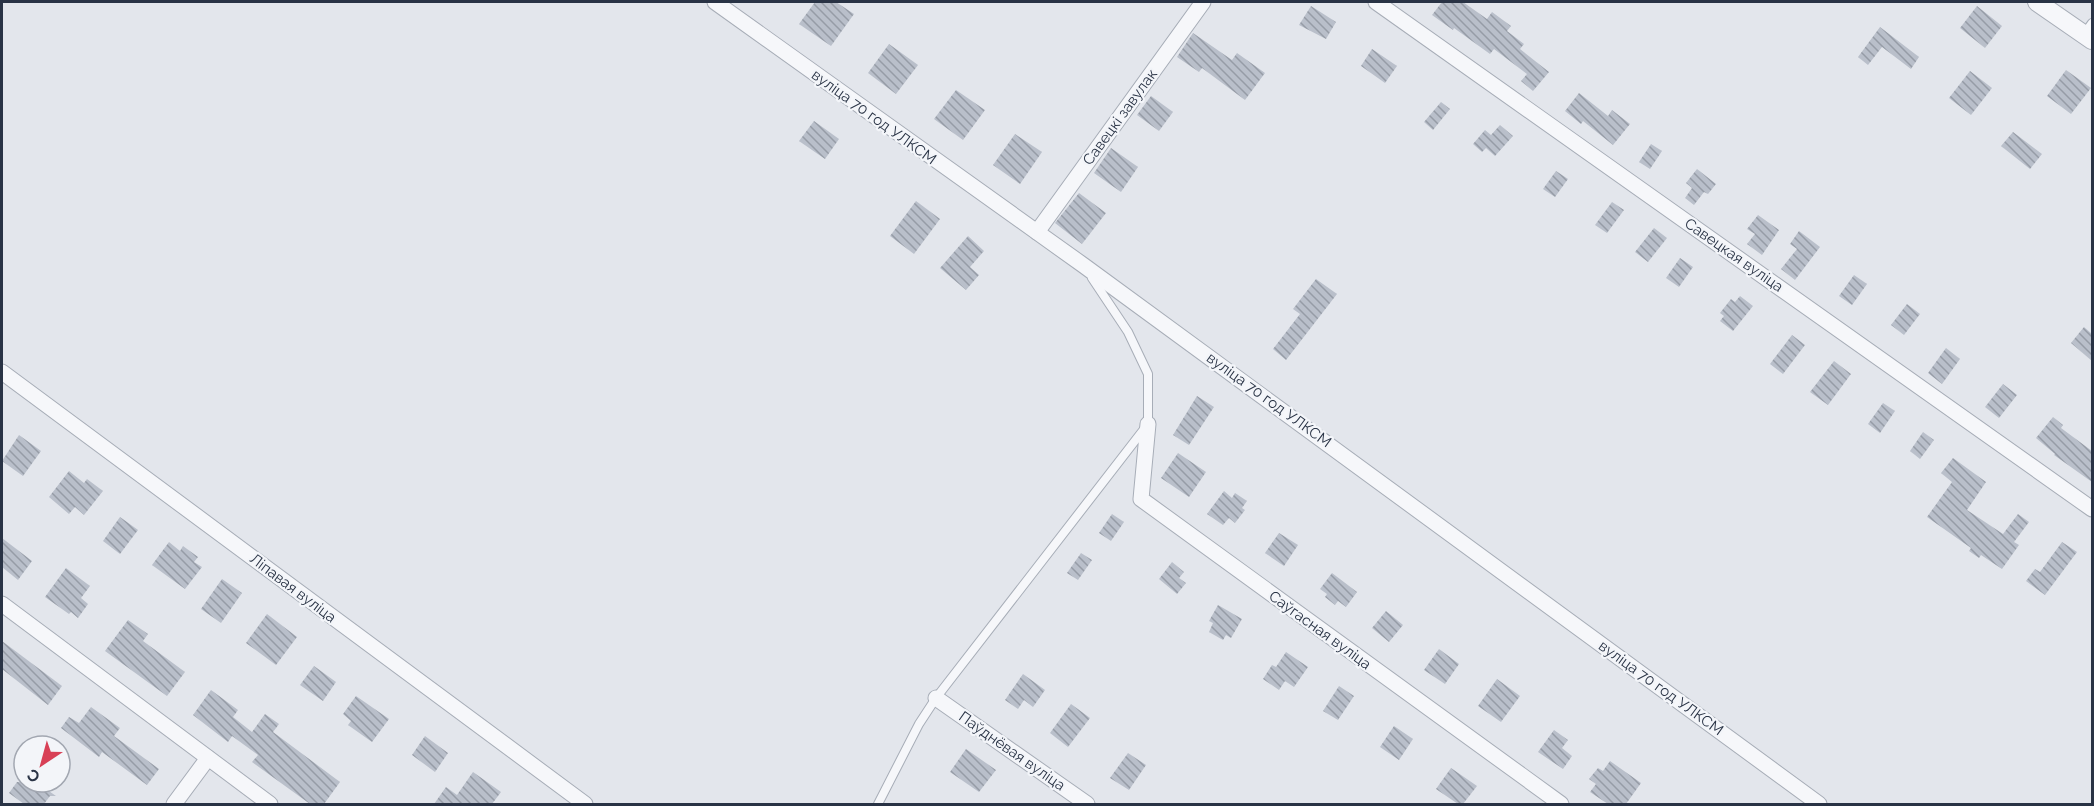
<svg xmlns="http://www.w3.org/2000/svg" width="2094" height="806" viewBox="0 0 2094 806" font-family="Raleway,sans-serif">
<defs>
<pattern id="building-back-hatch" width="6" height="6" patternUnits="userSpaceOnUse" patternTransform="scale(1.5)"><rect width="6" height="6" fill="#b9bfca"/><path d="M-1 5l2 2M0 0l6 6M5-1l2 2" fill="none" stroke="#969ca6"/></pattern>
</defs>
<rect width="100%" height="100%" fill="#e3e6ec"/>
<g fill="url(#building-back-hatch)">
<polygon points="815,2 836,2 854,14 831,46 799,24"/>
<polygon points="1442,2 1463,2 1487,19 1492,12 1511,26 1507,31 1524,44 1520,49 1549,72 1533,91 1521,81 1527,74 1494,49 1490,54 1454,28 1453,30 1432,15"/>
<polygon points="1311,6 1336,22 1326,39 1299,25"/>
<polygon points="1977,6 2002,26 1985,48 1960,28"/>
<polygon points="1880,27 1919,57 1911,69 1882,47 1868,65 1858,57"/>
<polygon points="1193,33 1232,60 1237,53 1265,73 1245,100 1202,68 1199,72 1177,57"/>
<polygon points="889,44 918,65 896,94 868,73"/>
<polygon points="1372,49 1397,66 1385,83 1361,66"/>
<polygon points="2066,70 2091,88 2071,114 2047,96"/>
<polygon points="1970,71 1992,88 1971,115 1949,98"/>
<polygon points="956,90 985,110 963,140 934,119"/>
<polygon points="1579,93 1608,116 1612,110 1630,124 1613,145 1583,121 1581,124 1565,111"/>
<polygon points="1151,96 1173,112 1159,131 1137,115"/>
<polygon points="1441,102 1450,109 1433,130 1424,122"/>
<polygon points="814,121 839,139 825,159 799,141"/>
<polygon points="1500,125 1513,136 1495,156 1486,148 1482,152 1473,144 1485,130 1491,135"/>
<polygon points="2013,132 2042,154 2030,169 2001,146"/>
<polygon points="1015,134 1042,152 1020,184 993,165"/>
<polygon points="1651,144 1662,151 1650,169 1639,162"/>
<polygon points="1111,148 1138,167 1121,192 1094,173"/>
<polygon points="1697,169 1716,184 1708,194 1704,192 1694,205 1685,198 1692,188 1686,183"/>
<polygon points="1556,171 1568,179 1555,197 1543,189"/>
<polygon points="1079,193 1106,213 1082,244 1055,223"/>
<polygon points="916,201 940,219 914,254 890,236"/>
<polygon points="1612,202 1624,210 1607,233 1595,225"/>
<polygon points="1758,215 1779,230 1762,255 1747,244 1755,234 1747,229"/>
<polygon points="1654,228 1667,238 1648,262 1635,252"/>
<polygon points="1799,231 1820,247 1795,280 1781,269 1797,249 1790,244"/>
<polygon points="968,236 984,251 970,267 979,275 966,290 940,268"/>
<polygon points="1680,258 1693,267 1679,287 1666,278"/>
<polygon points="1854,275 1867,284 1852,305 1839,296"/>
<polygon points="1316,279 1337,294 1286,360 1273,349 1300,314 1293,309"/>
<polygon points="1740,296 1753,306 1733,331 1720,321 1724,316 1720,313 1731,299 1735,302"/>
<polygon points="1907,304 1920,314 1904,335 1891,325"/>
<polygon points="2084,327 2092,334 2092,361 2071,343"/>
<polygon points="1792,335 1805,345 1783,374 1770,364"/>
<polygon points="1946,348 1960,359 1942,384 1928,373"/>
<polygon points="1834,361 1851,374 1828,405 1810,392"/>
<polygon points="2003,384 2017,395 1999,418 1985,407"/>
<polygon points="1197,396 1214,407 1189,445 1173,435"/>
<polygon points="1883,403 1895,411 1880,433 1868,424"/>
<polygon points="2053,417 2063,425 2061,428 2092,451 2092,482 2054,455 2055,454 2036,438"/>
<polygon points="1923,432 1934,440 1920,459 1910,451"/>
<polygon points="19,435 41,451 23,476 2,461"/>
<polygon points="1178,453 1206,472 1189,497 1161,478"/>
<polygon points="1953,458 1986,482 1967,510 2003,534 2018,514 2029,522 2014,542 2019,545 2002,569 1981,555 1979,558 1969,551 1971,548 1927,517 1952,482 1941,473"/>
<polygon points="69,471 84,483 87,479 103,491 84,515 75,507 69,514 49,497"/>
<polygon points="1224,491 1232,498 1235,493 1247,501 1242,508 1245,510 1235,523 1229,518 1223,525 1207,514"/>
<polygon points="1112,514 1124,522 1111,541 1099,533"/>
<polygon points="120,517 138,530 120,554 103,541"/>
<polygon points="1279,533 1298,545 1284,566 1265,553"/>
<polygon points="2,538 32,561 18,580 2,567"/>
<polygon points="169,542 180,551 183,546 198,557 194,562 202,567 185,589 152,565"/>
<polygon points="2062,542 2077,552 2045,595 2026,581 2035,569 2040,572"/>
<polygon points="1081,553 1092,560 1078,580 1067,573"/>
<polygon points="1172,562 1184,572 1179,578 1186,583 1177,594 1159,579"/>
<polygon points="66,568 90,586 81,598 88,604 78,618 71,612 69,614 45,597"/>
<polygon points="1332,573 1357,592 1346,607 1338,601 1335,605 1325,597 1327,594 1320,589"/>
<polygon points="222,579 242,593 221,623 201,609"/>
<polygon points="1218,605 1242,619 1231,638 1226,635 1223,640 1209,632 1213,623 1209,621"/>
<polygon points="1386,611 1403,625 1389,642 1372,628"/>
<polygon points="267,614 297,637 276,665 246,643"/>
<polygon points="128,620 148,634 143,641 185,672 167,696 105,651"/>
<polygon points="2,641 62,686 48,705 2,669"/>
<polygon points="1439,649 1459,664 1445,684 1424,670"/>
<polygon points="1286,652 1308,667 1294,687 1285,681 1279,690 1263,679 1272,665 1276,667"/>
<polygon points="314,666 336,682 323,701 300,685"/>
<polygon points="1023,674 1045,690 1033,707 1024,700 1018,709 1005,700"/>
<polygon points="1497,679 1520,696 1501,722 1478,706"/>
<polygon points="1339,686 1354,696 1338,720 1323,711"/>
<polygon points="211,690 238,710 233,717 252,732 265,714 279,724 273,732 340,782 324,804 310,804 252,762 258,755 232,736 228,742 193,715"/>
<polygon points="356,696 389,719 372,742 348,725 351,721 343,714"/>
<polygon points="1071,704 1090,718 1068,747 1050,733"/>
<polygon points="91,707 120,728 114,736 159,769 147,785 102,752 99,757 61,728 69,717 79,723"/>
<polygon points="1394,726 1413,739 1399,760 1380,747"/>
<polygon points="1554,730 1568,740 1562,748 1572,756 1563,769 1538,752"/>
<polygon points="425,736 448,753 435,772 412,755"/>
<polygon points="966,749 996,770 979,792 950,772"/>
<polygon points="1128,753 1146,765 1129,790 1110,778"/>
<polygon points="1610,761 1641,783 1626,804 1608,804 1590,792 1596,784 1589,779 1598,768 1603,771"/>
<polygon points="1451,768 1477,786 1463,804 1458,804 1436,789"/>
<polygon points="473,772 501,792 492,804 434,804 446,787 457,795"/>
<polygon points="17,782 36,782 56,796 50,796 44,804 24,804 9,793"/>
</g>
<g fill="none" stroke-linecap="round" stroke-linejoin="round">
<defs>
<g id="service">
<polyline points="2084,34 2092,23"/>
<polyline points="878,804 919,724 936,698 1148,424 1148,374 1128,332 1092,278"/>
</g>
<g id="minor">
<polyline points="715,2 1083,265 1819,804"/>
<polyline points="1376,2 2092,509"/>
<polyline points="1037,232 1203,2"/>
<polyline points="2,372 585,804"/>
<polyline points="1148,424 1141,499 1561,804"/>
<polyline points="2,604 270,804"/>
<polyline points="936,698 1087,804"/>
<polyline points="174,804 208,758"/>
</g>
<polyline id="tertiary" points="2037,2 2092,40"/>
</defs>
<use href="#service" stroke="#a7adb7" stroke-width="10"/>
<use href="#minor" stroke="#a7adb7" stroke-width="17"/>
<use href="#tertiary" stroke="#a7adb7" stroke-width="20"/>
<use href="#service" stroke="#f6f7fa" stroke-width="8"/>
<use href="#minor" stroke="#f6f7fa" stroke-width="15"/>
<use href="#tertiary" stroke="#f6f7fa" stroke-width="18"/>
</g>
<g text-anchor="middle" stroke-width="4.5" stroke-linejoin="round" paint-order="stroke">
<g font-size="15" fill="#293345" stroke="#f3f5f9">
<text transform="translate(874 117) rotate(36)" y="5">вуліца 70 год УЛКСМ</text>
<text transform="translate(1120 117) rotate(-54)" y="5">Савецкі завулак</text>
<text transform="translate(1734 255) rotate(35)" y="5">Савецкая вуліца</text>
<text transform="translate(1269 400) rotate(36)" y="5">вуліца 70 год УЛКСМ</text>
<text transform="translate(293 588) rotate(37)" y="5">Ліпавая вуліца</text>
<text transform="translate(1320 630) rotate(36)" y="5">Саўгасная вуліца</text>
<text transform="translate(1661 688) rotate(36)" y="5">вуліца 70 год УЛКСМ</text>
<text transform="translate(1012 751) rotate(35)" y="5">Паўднёвая вуліца</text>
</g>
</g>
<rect width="2094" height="806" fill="none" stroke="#293345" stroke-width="6"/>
<g transform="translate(42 764) rotate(216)"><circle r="28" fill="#f3f5f9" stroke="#a2a7b1" stroke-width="1.5"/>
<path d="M0-4.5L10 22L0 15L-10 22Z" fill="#d84056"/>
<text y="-9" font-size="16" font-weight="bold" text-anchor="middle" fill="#293345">С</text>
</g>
</svg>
